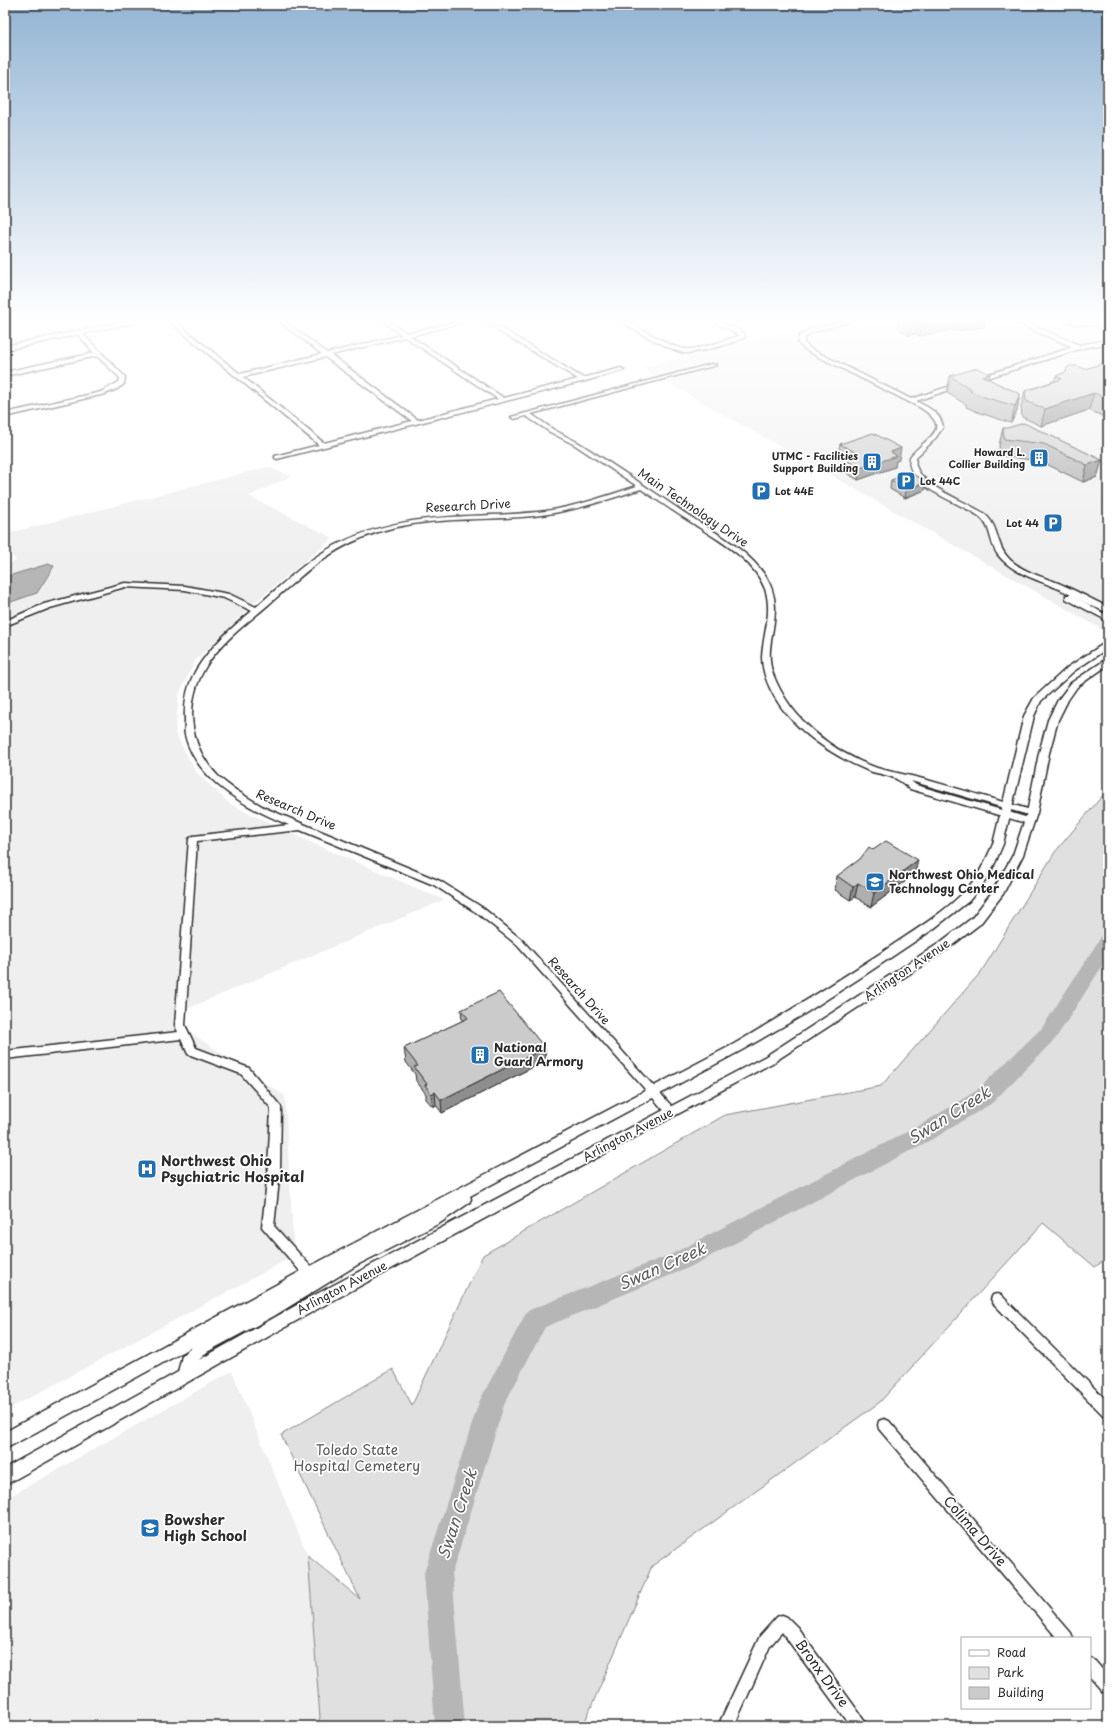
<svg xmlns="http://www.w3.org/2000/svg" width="1113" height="1731" viewBox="0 0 1113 1731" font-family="'Playpen Sans',sans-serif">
<rect width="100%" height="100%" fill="#fff"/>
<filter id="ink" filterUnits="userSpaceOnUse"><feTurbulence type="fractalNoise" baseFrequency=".025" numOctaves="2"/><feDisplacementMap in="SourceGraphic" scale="8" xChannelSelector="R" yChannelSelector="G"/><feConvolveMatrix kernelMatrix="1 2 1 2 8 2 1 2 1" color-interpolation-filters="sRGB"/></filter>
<g filter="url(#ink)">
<g fill="#efefef">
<polygon points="829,319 1108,319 1108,629 1105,631 642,368"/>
<polygon points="268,467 292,476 249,496 333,538 255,602 195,661 179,694 175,733 196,772 230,804 308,841 444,900 182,1011 184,1028 285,1096 294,1256 5,1411 5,565 16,561 5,545 5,534"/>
<polygon points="232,1371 308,1556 320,1718 315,1726 5,1726 5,1499"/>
</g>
<polygon fill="#e0e0e0" stroke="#868686" points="1108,789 1108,1258 1095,1267 1043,1223 880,1402 652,1566 583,1726 315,1726 320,1718 308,1556 360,1599 281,1435 393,1369 412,1405 483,1255 725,1115 881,1086 981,972 1055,852"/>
<polygon fill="#b6b6b6" stroke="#7e7e7e" points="48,564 54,566 37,593 5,604 5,577"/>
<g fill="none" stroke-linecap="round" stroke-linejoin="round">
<polygon fill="#b6b6b6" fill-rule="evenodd" points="1108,935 1108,957 1056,1038 992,1103 938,1136 688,1268 545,1327 504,1405 452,1573 465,1726 435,1726 424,1573 479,1402 527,1311 672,1254 922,1124 976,1091 1042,1028 1101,937"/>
<defs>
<g id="minor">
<path d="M166 319H172L240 374 322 354 276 319H281L327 353 402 335 380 319H385L407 333 468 319H474V320L410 336 504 398 578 379 481 320V319H486L583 378 621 368 624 370 585 381 277 459 275 458V456L319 445ZM405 337 498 399 418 420 331 355ZM325 357 412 421 324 443 243 377Z"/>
<path d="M618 319H624C636 325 673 349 685 349 701 350 724 340 739 336V335L710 320V319H715L744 333 745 337C736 343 696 353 685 353 674 352 628 327 618 319Z"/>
<path d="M851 319H858L813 332 804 338V343L811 349 911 399 957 384H961V386L916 401C927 407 941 413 943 427L934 440 916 457C916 460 915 464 916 466 922 487 966 501 983 513 1002 527 993 547 1014 563 1026 572 1039 576 1053 581 1072 588 1090 599 1108 607V612C1092 608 1076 597 1061 590 1040 580 1014 575 998 555 989 543 992 527 980 517 962 503 915 490 910 466 909 464 910 460 910 457 926 437 954 430 921 408L807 351 798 343 799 336 809 330Z"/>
<polygon points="1013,319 1018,319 1079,345 1108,340 1108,344 1086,347 981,380 977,380 977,378 1073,347 1026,327"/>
<polygon points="79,330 125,377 124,384 117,389 105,394 5,417 5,413 101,392 119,382 120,378 97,356 5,376 5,372 94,353 76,332"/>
<path d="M712 364 717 365 531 414 554 430 579 443C615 466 651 490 686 514 714 532 748 549 766 577 788 613 761 642 773 674 790 719 832 752 877 768 894 773 910 775 927 780 963 790 999 801 1035 811L1036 813 1032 816 911 781 916 785 1032 819 1033 821 1029 824 910 789C906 786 902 782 898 780 891 775 878 774 869 771 838 758 807 739 785 712 774 698 762 677 762 657 763 634 773 612 765 589 753 558 719 541 694 524 676 513 659 501 641 489 606 500 571 512 534 516 482 521 429 516 378 532 329 548 306 572 268 605 247 623 224 640 208 663 184 700 187 744 218 776 231 789 249 798 265 808L440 881 483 908 522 940 677 1112 676 1115 672 1116 668 1115 516 944 477 913 434 885 300 830 197 841 185 1025 196 1048 249 1068 281 1107 280 1171 274 1226 314 1270 316 1274 314 1278 310 1279 306 1278 262 1227 268 1171 271 1108 241 1074 188 1054 181 1039 5 1059V1051L178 1032 175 1025 189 839 193 836 289 825C249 809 196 781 185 735 184 730 185 724 185 720 184 702 187 686 196 670 211 646 231 628 252 611L224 598 185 590 125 587 50 608 5 626V621L44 604 125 583 185 586 229 594 256 607C283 584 308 558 340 543 410 509 473 520 546 511 577 506 607 496 637 486L575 445 550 432 526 416 514 419 511 417Z"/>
<polygon points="1066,595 1072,595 1108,616 1108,621 1066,599"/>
<polygon points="997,1294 1001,1295 1108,1402 1108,1417 1103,1415 993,1303 991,1299 993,1295"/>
<polygon points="884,1419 889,1421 1071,1633 1073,1638 1057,1638 879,1429 878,1425 879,1421"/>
<polygon points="782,1615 787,1617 797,1627 865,1721 868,1726 851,1726 782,1632 770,1646 734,1726 718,1726 760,1636 777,1617"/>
<polygon points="1090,1659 1095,1661 1108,1676 1108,1694 1103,1692 1090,1677"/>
</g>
<path id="tertiary" d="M1108 641V648L1074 671 1041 701 1034 716 1003 844 995 863 986 880 969 901 932 930 863 976 801 1016 742 1050 470 1196 471 1199 469 1203 440 1223 357 1265 274 1316 207 1352 199 1360 311 1297 766 1056 938 944 972 918 992 892 1013 855 1027 813 1039 753 1048 720 1058 700 1071 683 1108 658V665L1077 687 1068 700 1058 720 1049 753 1037 813 1023 855 1003 894 980 924 946 950 774 1062 321 1307 5 1485V1468L178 1372 182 1356 192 1347 5 1449V1432L305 1269 734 1044C785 1014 835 983 884 951 910 933 938 917 961 895 976 881 985 863 993 844L1024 716 1034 698 1068 667Z"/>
<polygon id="secondary" points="136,319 146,319 143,321 5,350 5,346"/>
</defs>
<use href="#minor" stroke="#2b2b2b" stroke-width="3"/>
<use href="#tertiary" stroke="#2b2b2b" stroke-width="3"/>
<use href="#secondary" stroke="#2b2b2b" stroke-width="3"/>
<use href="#minor" fill="#fff" fill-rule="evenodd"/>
<use href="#tertiary" fill="#fff" fill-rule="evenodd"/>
<use href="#secondary" fill="#fff" fill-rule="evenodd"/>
</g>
<g fill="#afafaf" stroke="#2b2b2b">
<polygon points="899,318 986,318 984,327 955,331 953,330 919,336 916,334 908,335 898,328"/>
<polygon points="1057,318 1107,318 1105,327 1074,325"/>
<polygon points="1108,362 1108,414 1102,416 1089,410 1041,426 1022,417 1021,407 1025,391 1054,381 1056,376 1066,372 1067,368 1085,369"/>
<polygon points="990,374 988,379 1020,394 1017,411 1011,423 980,413 966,407 967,405 947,393 950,376"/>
<polygon points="1003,428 1102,460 1097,477 1083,482 1040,461 1000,456 999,445"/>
<polygon points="840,444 899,460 896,461 895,467 858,480 843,471 845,459 838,455"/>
<polygon points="891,480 925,490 905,498 890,489"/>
<polygon points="915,874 871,907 855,897 850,900 835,890 837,876"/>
<polygon points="461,1010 545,1048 545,1061 442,1113 436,1105 433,1107 426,1099 426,1094 416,1081 415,1074 406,1062 404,1048 462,1021"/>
</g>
<g fill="#8e8e8e" stroke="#2b2b2b">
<polygon points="84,318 102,318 85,322"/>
<polygon points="933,318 955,318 953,330 919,336 922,320"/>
<polygon points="957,318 986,318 984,327 955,331"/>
<polygon points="919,319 916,334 908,335 911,320"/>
<polygon points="990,374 986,390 982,376"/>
<polygon points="1094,393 1089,410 1041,426 1045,409"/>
<polygon points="1020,394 1017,411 1011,423 1015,406"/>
<polygon points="1107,399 1108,399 1108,414 1102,416"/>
<polygon points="901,448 899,460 896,461 895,467 858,480 860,468 891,452"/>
<polygon points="1102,460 1097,477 1083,482 1087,465"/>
<polygon points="927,482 925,490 905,498 906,489"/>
<polygon points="918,860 915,874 871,907 874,893"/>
<polygon points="858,883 855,897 850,900 853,887"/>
<polygon points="545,1048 545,1061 442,1113 441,1100"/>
<polygon points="435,1092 436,1105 433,1107 431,1094"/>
</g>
<g fill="#cbcbcb" stroke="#2b2b2b">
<polygon points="909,318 933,318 922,320 919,319 911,320"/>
<polygon points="1108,362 1108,399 1107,399 1094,393 1045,409 1026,401 1025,391 1062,379 1056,376 1066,372 1067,368 1069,366 1077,366 1085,369"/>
<polygon points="977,368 990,374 982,376 1020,394 1015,406 984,397 970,391 972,390 950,376"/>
<polygon points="1024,423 1102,460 1087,465 1044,444 1004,439 1003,428 1007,428"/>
<polygon points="873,433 901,448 891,452 897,456 860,468 844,459 859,454 840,444"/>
<polygon points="911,473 927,482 906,489 891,480"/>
<polygon points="886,841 918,860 874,893 858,883 853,887 837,876 860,859 869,847 873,850"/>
<polygon points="499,992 545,1048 441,1100 435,1092 431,1094 425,1085 427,1084 414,1067 418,1066 404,1048 468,1018 461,1010"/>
</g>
</g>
<linearGradient id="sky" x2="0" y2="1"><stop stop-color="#94b5d4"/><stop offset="0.57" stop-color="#fff"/><stop offset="1" stop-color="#fff" stop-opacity="0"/></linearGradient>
<rect width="1113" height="561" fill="url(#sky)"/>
<defs>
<symbol id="building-square" viewBox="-11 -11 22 22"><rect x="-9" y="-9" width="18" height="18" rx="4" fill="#1f6fb2" stroke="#fff"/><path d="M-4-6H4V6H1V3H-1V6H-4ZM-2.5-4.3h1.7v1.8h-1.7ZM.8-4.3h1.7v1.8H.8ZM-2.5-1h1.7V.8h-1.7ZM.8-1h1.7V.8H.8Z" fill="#fff"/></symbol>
<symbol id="parking-square" viewBox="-11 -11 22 22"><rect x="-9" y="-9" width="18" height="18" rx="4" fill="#1f6fb2" stroke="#fff"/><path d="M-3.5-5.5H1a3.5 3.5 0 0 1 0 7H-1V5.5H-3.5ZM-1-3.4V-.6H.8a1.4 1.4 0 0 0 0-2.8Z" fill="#fff"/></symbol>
<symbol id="university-square" viewBox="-11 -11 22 22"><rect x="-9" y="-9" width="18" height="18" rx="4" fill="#1f6fb2" stroke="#fff"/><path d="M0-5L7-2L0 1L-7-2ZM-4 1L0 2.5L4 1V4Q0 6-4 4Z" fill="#fff"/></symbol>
<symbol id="hospital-square" viewBox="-11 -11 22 22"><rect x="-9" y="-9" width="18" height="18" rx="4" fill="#1f6fb2" stroke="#fff"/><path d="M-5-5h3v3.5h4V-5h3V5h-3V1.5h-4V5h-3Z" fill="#fff"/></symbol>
<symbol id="school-square" viewBox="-11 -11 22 22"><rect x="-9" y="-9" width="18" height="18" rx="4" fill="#1f6fb2" stroke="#fff"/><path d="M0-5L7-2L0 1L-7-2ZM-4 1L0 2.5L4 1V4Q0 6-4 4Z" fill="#fff"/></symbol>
</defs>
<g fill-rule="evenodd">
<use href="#building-square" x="1028" y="447" width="22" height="22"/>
<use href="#building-square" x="861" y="451" width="22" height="22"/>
<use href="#parking-square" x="895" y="470" width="22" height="22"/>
<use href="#parking-square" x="750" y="480" width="22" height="22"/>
<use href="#parking-square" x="1042" y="512" width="22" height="22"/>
<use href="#university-square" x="864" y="871" width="22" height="22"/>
<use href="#building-square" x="469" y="1044" width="22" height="22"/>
<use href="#hospital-square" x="136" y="1158" width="22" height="22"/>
<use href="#school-square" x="139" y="1517" width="22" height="22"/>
</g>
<g text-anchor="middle" stroke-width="3.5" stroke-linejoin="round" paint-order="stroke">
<g font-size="10" font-weight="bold" fill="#2b2b2b" stroke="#fff" text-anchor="end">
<text x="1025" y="456">Howard L.<tspan x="1025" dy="12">Collier Building</tspan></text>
<text x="858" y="460">UTMC - Facilities<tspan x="858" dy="12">Support Building</tspan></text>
<text x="920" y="485" text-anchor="start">Lot 44C</text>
<text x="775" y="495" text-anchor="start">Lot 44E</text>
<text x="1039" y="527">Lot 44</text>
</g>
<g font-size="12" fill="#2b2b2b" stroke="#fff">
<text transform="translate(468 506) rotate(-3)" y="4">Research Drive</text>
<text transform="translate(693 508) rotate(34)" y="4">Main Technology Drive</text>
<text transform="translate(296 810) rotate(23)" y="4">Research Drive</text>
<text transform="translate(907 970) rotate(-34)" y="4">Arlington Avenue</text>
<text transform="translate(579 991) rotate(48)" y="4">Research Drive</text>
<text transform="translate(628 1135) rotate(-28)" y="4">Arlington Avenue</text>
<text transform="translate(342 1288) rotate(-28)" y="4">Arlington Avenue</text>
</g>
<g font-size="12" font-weight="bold" fill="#2b2b2b" stroke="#fff" text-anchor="start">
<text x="889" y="879">Northwest Ohio Medical<tspan x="889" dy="14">Technology Center</tspan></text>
<text x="494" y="1052">National<tspan x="494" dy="14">Guard Armory</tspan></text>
</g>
<g font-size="14" font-weight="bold" fill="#2b2b2b" stroke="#fff" text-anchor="start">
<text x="161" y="1166">Northwest Ohio<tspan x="161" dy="16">Psychiatric Hospital</tspan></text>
<text x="164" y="1525">Bowsher<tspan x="164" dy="16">High School</tspan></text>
</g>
<g font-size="14" fill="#585858" stroke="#fff">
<text x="357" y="1455">Toledo State<tspan x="357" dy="16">Hospital Cemetery</tspan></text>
</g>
<g font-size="14" fill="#2b2b2b" stroke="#fff">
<text transform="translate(975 1531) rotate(49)" y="5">Colima Drive</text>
<text transform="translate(822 1673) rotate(54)" y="5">Bronx Drive</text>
</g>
<g font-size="16" font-style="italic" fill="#5c5c5c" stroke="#fff">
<text transform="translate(949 1115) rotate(-32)" y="6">Swan Creek</text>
<text transform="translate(662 1266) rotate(-24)" y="6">Swan Creek</text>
<text transform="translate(457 1514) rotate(-72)" y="6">Swan Creek</text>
</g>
</g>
<rect width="1113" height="1731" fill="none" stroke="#fff" stroke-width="20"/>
<rect x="10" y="10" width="1093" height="1711" fill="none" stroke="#2b2b2b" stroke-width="1.5" filter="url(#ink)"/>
<rect x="961" y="1637" width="130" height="72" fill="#ffffff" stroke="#aaaaaa"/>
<rect x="969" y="1650" width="20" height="6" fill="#ffffff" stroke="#aaaaaa"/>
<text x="997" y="1657" font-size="12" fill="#2b2b2b">Road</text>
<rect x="969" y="1667" width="20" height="12" fill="#e0e0e0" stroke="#aaaaaa"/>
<text x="997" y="1677" font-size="12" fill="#2b2b2b">Park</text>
<rect x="969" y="1687" width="20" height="12" fill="#cbcbcb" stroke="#aaaaaa"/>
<text x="997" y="1697" font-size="12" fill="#2b2b2b">Building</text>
</svg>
